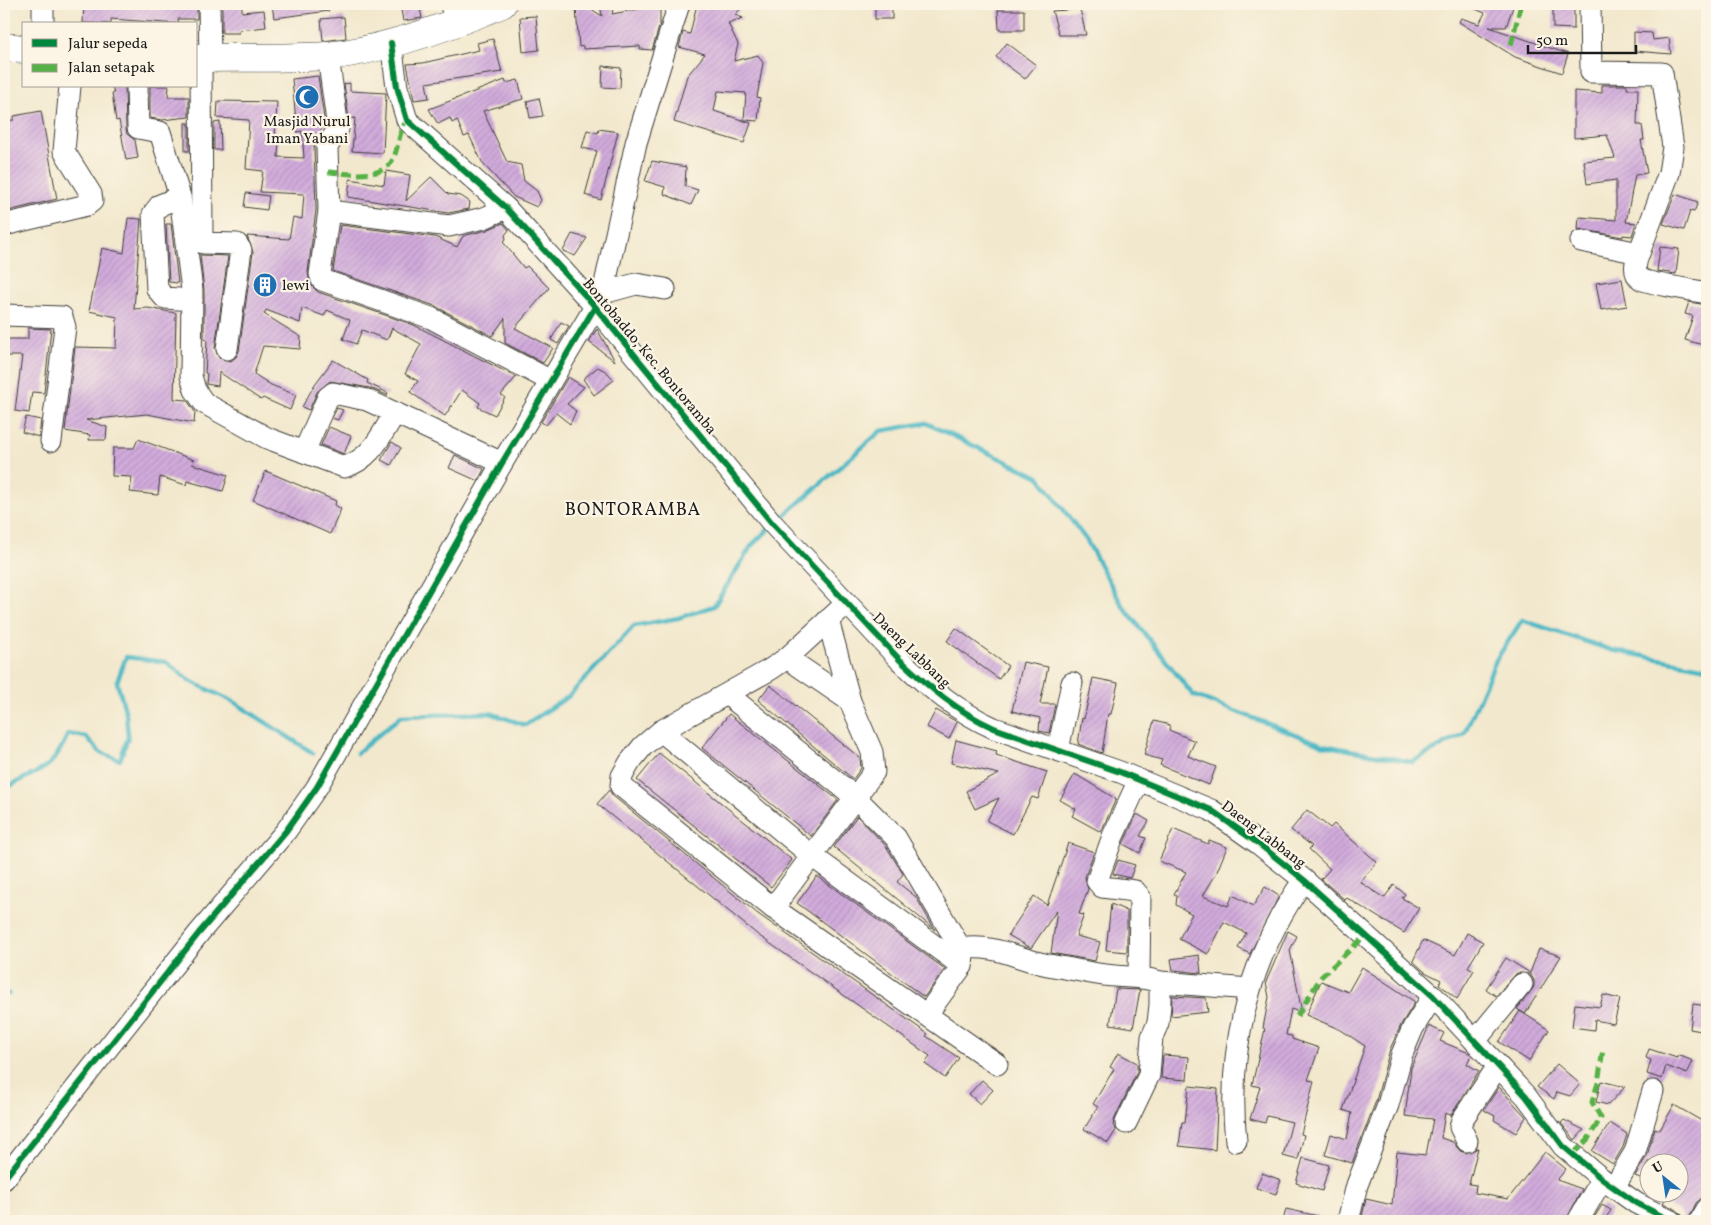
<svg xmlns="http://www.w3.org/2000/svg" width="1711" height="1225" viewBox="0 0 1711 1225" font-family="Vollkorn,serif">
<defs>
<pattern id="building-hatch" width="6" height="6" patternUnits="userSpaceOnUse" patternTransform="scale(1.25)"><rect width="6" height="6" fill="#d1abdc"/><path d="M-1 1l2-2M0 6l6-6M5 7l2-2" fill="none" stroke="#b393bc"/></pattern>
</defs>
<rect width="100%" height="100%" fill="#fcf5e5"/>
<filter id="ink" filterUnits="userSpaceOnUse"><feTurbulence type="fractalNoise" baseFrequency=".02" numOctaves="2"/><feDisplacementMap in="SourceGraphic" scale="10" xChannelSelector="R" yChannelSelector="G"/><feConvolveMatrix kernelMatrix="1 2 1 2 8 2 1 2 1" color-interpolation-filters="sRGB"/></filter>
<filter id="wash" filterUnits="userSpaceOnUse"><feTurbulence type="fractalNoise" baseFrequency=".0096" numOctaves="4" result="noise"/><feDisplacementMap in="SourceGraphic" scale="20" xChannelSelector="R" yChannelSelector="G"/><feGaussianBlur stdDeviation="1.12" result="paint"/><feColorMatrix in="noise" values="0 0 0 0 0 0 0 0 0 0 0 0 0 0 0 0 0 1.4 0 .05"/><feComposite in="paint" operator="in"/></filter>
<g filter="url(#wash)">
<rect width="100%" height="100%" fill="#f2e8cd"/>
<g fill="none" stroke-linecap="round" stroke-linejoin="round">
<g stroke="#4bb8c5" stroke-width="4.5">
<polyline points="778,521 881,431 926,423 1039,477 1087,541 1122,605 1193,695 1323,745 1412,762 1464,734 1496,660 1522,620 1611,650 1707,668"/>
<polyline points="357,753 401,716 490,713 525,725 569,696 634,626 678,618 714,606 752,545 769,529"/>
<path d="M4 790C37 767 49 778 68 734L86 737 100 752 120 760 128 737 126 714 117 682 126 657 166 662 190 681 234 702 313 753"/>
<polyline points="4,992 9,994"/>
</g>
</g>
<g id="blocks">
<g fill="url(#building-hatch)">
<polygon points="84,4 197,4 197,19 178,19 179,24 111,19 111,24 83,23"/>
<polygon points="222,4 242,4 242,12 264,10 266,27 239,30 239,33 222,33"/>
<polygon points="272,4 329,4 329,11 274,18"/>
<polygon points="400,4 419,4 422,18 403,21"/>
<polygon points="600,4 614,4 612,14 639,9 639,4 660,4 660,24 652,50 640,49 640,46 583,49 583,46 579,47 576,8 585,5 602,16"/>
<polygon points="697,4 731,4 742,7 735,15 743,18 728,23 738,44 734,61 758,55 763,63 757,97 760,98 758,121 744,120 746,93 718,91 714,111 751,123 744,143 674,122 687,76 705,54 679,47 683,32 690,34"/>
<rect x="875" y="4" width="17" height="15"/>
<polygon points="1463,4 1514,4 1506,27 1489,27 1568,54 1562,73 1515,57 1459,22 1461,18 1479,24 1485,13"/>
<polygon points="1553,4 1574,4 1574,29 1553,28"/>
<polygon points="1080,9 1086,35 1059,35 1052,11"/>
<polygon points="998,10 1024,10 1024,30 999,30"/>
<polygon points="536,16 539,50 523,52 520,17"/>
<polygon points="344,17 346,38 323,41 321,19"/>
<polygon points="1634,32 1652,33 1653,40 1669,38 1671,54 1634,51"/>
<polygon points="493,39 502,72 426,83 429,98 414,100 407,64 423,63 479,50 477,43"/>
<polygon points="1007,43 1036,65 1025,79 996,57"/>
<polygon points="603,66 621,68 620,88 602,87"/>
<polygon points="318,76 325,126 321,129 314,147 316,210 308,272 310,284 318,292 414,325 516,377 501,395 505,397 495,415 478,407 480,403 462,390 445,416 410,392 418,381 405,374 421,344 392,328 387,340 362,330 356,344 343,339 350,320 327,310 324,316 302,308 300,323 266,310 264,314 301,337 300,349 263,346 254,374 271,385 296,395 290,410 263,398 261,400 219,372 218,386 206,384 207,374 205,373 207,340 204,339 204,290 200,255 228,256 215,348 219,358 231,361 236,357 239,351 253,252 247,236 289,239 293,217 302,219 304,194 260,192 263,171 246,169 249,120 217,118 218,101 277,102 275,139 279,139 278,157 304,158 302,131 297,132 292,79"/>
<polygon points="505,80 506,83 518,80 523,99 483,111 507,162 521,165 524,181 537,191 541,200 537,207 514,197 483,164 469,135 464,137 457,120 452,123 450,118 438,124 429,109"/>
<polygon points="350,83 350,91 386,93 383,153 352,151 355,118 349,119 344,84"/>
<polygon points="1602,85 1627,85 1627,89 1638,89 1637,125 1642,125 1644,140 1641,140 1647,173 1635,175 1626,222 1636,223 1632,236 1623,235 1623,237 1578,229 1579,217 1616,220 1616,180 1587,184 1584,161 1615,158 1607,135 1574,138 1574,91 1602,93"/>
<polygon points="112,86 125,86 126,129 127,134 135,140 138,158 126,160 119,120 116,121 112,93 114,93"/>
<polygon points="150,86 169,86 168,97 189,97 189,117 162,120 150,118"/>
<polygon points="539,98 543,116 530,118 527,101"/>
<polygon points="41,111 57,199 4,212 4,121 14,120 14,116"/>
<polygon points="220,122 221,150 214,150 214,123"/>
<rect x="185" y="123" width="4" height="28"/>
<polygon points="599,129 618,132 601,200 585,195 597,151 582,148 587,130 598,133"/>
<polygon points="652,161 686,167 685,186 698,190 691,205 664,194 665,187 645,181"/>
<polygon points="386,171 410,175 406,201 431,177 448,194 461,196 470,202 469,209 448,213 348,197 350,179 384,185"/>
<polygon points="246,193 269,196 267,210 244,207"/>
<polygon points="1675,194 1698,202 1694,212 1690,211 1684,230 1663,224"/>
<polygon points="128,218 141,219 134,309 148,308 176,313 174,399 187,400 195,412 194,423 147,414 86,420 107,427 106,440 89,440 90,435 65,431 75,347 116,348 117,317 89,311 102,248 124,253"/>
<polygon points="503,223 509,230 505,235 506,239 503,242 524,268 527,266 549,288 515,328 553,348 543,363 505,343 505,318 492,336 435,306 333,271 340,225 435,237 457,247 463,236 487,230"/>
<polygon points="166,224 171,224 178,283 169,282"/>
<polygon points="572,234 587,238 575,256 563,251"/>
<polygon points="1660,247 1679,249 1676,274 1657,271"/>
<polygon points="1622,279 1627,306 1601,310 1596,283"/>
<polygon points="1689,302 1707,305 1707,346 1685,340 1693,316 1685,314"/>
<polygon points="561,322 569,326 558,344 551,340"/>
<polygon points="28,328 51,329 44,393 32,392 29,413 15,411 22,356 4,356 4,339 28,339"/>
<polygon points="597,329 615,361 589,342"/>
<polygon points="333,360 368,380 367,383 388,393 387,395 370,388 330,381 317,392 309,410 302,407 315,384"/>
<polygon points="598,367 607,372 614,380 594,395 583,379"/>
<polygon points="568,377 584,387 567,404 576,411 570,424 556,413 546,425 541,422"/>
<polygon points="337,408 343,410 338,420 332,418"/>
<polygon points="26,417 41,420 39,437 22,432"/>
<polygon points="329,427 351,436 344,454 321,445"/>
<polygon points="138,439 194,460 192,464 228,475 223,491 187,481 186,485 160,477 158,495 130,492 132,477 112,476 113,448 134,448"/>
<polygon points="392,442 401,448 391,465 381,460"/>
<polygon points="455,455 484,469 478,481 449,468"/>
<polygon points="266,471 336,501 335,505 341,509 330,534 253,500"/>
<polygon points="956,628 1008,666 999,679 947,641"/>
<polygon points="1023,662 1048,667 1040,704 1055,704 1049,733 1039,731 1040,718 1012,711"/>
<polygon points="1093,678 1118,683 1111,714 1108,714 1102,753 1078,744 1082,718 1084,719"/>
<polygon points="770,685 860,758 861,768 853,779 758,700"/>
<polygon points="936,710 957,722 949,739 927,727"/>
<polygon points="729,714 838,800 811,836 702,748"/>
<polygon points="1154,721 1170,725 1169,730 1195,741 1188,756 1216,767 1209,785 1160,765 1162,760 1144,755"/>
<polygon points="956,740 997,751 996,755 1047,772 1038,799 1032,797 1013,834 987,821 999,798 975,809 966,791 999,774 951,763"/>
<polygon points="659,753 792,860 771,887 637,780"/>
<polygon points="1075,774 1116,799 1101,832 1072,816 1076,809 1060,800"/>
<polygon points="609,790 613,796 758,914 928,1034 926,1036 959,1058 945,1078 925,1064 930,1056 758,935 597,804"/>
<polygon points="1307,810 1330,828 1334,824 1377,862 1360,882 1384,898 1394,885 1405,894 1402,898 1419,908 1404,933 1347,898 1345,900 1321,879 1330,869 1309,849 1312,846 1291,830"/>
<polygon points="1137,814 1149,821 1140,836 1146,838 1140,853 1123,844"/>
<polygon points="857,816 886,846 903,874 897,882 916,897 935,930 834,847"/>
<polygon points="1173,829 1208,844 1209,840 1227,847 1216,874 1203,896 1228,906 1233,895 1253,906 1265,887 1279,896 1250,954 1238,948 1246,933 1224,922 1208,954 1179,939 1192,914 1176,905 1177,896 1174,894 1186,872 1159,861"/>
<polygon points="1068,843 1094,852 1085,877 1088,889 1079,914 1084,915 1076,936 1100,942 1095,961 1051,953 1057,910 1031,948 1008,935 1034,896 1047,905"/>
<polygon points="1118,860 1135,865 1130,878 1113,874"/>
<polygon points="817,876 945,969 924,997 797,903"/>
<polygon points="1111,904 1127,911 1127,952 1106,950"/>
<polygon points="1288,931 1297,936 1290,950 1302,1013 1291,1009 1286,1035 1292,1036 1292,1039 1319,1048 1308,1080 1314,1081 1301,1134 1304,1135 1298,1160 1283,1156 1292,1122 1267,1116 1265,1123 1250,1119 1260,1087 1252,1085 1265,1029 1263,1028 1269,997 1266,982"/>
<polygon points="1467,933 1483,942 1468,967 1474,970 1457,999 1439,984 1441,980 1425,972 1413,961 1423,940 1455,955"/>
<polygon points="1539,949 1561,956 1525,1014 1517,1009 1534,987 1534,980 1530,974 1517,973 1496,996 1486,989 1506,958 1530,973"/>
<polygon points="1199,955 1201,973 1173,970 1171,959"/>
<polygon points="1362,967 1415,1002 1402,1023 1390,1049 1376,1101 1352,1163 1325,1155 1331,1134 1347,1139 1352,1113 1343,1110 1365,1046 1341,1030 1306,1015 1321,981 1348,992"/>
<polygon points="1116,989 1140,990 1133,1028 1110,1024"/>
<polygon points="1603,995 1620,999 1614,1024 1595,1020 1594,1030 1572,1027 1575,1004 1600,1007"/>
<polygon points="1172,996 1206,998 1208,1012 1171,1016"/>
<polygon points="1693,1004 1707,1006 1707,1032 1690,1029"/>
<polygon points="1520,1011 1549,1030 1529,1061 1499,1042"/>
<polygon points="1429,1026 1444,1033 1440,1041 1469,1053 1471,1055 1467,1064 1479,1071 1451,1115 1445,1113 1441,1138 1453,1142 1460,1151 1466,1153 1478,1148 1469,1184 1476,1185 1475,1193 1508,1199 1545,1152 1566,1169 1557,1180 1582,1189 1566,1221 1506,1221 1470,1215 1469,1221 1361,1221 1366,1199 1392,1205 1397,1152 1426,1155 1433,1119 1405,1116 1411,1068"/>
<polygon points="1649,1049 1677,1058 1678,1055 1693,1061 1687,1074 1666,1066 1662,1079 1647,1074 1651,1060 1646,1058"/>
<polygon points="1118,1053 1137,1063 1137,1072 1115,1118 1113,1125 1116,1130 1108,1143 1084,1129 1098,1107 1093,1104 1114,1069 1110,1067"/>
<polygon points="1163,1055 1189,1057 1187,1080 1161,1078"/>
<polygon points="1557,1064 1580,1084 1570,1096 1557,1092 1554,1099 1537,1087"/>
<polygon points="982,1080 993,1090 980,1104 969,1094"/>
<polygon points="1601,1081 1625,1087 1608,1105 1596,1102"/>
<polygon points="1189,1086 1218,1089 1215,1150 1179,1146 1182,1122 1185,1122"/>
<polygon points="1499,1087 1526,1117 1516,1133 1494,1120 1495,1116 1484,1110"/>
<polygon points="1674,1105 1707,1124 1707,1188 1703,1197 1696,1203 1688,1221 1683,1221 1682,1215 1677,1210 1663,1203 1669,1192 1678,1192 1678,1162 1648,1162 1646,1180 1635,1176 1647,1156 1655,1128 1660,1130"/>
<polygon points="1564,1120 1584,1130 1575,1140 1561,1123"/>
<polygon points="1610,1123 1627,1134 1623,1147 1613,1164 1592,1151"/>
<polygon points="1303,1158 1329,1165 1322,1191 1296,1183"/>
<polygon points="1262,1173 1281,1180 1276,1194 1256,1188"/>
<polygon points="1602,1205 1611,1210 1604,1221 1592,1221"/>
<polygon points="1286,1209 1318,1216 1318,1221 1283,1221"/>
</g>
</g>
</g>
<g filter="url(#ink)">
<use href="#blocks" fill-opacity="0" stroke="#3c3b37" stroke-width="1"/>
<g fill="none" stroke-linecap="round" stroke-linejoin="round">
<defs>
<g id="minor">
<polyline points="43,4 43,24"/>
<polyline points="209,4 210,59"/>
<polyline points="451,4 455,23"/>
<path d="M1590 4 1591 72 1662 73 1673 147 1669 173 1639 253C1636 261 1632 273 1641 279 1649 284 1694 290 1707 293"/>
<path d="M391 43 397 87 407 120 506 208 592 303 772 523 900 660C929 687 958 712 994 728L1120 772 1211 810 1259 844 1304 880 1433 996 1526 1096 1563 1146 1602 1179 1636 1203 1671 1221"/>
<polyline points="328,56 338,129 327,147 329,211 449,226 484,218 506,208"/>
<polyline points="201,58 202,241 203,243 237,244 241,250 227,349"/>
<path d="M137 86 138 128 160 132 180 197 192 290 191 376 195 390 204 403 267 438 344 467C371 460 381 435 395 413L502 463"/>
<polyline points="180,197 160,205 153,214 157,289 165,298 192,300"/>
<polyline points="329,211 320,274 322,280 431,318 551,381"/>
<polyline points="4,225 87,205 92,201 91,194 64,151 70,86"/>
<polyline points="1581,241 1639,253"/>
<polyline points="603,293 636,284 665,289"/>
<polyline points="592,303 603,293 636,143 679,4"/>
<polyline points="4,315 62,317 65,327 51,441"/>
<polyline points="304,452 328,397 333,393 367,400 395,413"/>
<polyline points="847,603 787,658 771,669 661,731 643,746 630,762 622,776 621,786 773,908 997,1064"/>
<polyline points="787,658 850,701"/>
<polyline points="728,695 855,797 896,838 958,944 963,955 962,966"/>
<polyline points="661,731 812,856 962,966 927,1014"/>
<polyline points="1058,750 1072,683"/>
<polyline points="1139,780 1113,836 1097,881 1102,887 1135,891 1140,897 1139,976"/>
<polyline points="773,908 874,772 872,752 850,701 828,620"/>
<path d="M960 949C999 943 1018 961 1054 966 1074 969 1095 975 1115 976 1134 978 1140 976 1160 982V1005L1158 1023 1152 1037 1149 1075 1126 1123"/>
<polyline points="1160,982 1250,989"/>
<polyline points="1475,1041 1522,984"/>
<path d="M1236 1141C1226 1049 1250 955 1304 880"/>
<polyline points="1467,1141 1460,1127 1462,1120 1498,1066"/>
<polyline points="4,1179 199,933 286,831 317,787 502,463 595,307"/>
<polyline points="1614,1187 1635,1152 1653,1091"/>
<polyline points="1348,1221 1357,1185 1388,1105 1402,1054 1413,1028 1433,996"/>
<polyline points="1578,1221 1602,1179"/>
<polyline points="1700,1221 1707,1209"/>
</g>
<g id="major">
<polyline points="4,47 24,49"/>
<path d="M196 58C239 57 283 59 326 56 383 51 450 26 502 4"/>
</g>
</defs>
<use href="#minor" stroke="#3c3b37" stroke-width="23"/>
<use href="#major" stroke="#3c3b37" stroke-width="29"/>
<use href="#minor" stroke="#fff" stroke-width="21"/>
<use href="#major" stroke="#fff" stroke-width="28"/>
<g stroke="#55b145" stroke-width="5" stroke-dasharray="10 5" stroke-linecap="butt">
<polyline points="1511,45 1521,4"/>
<path d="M328 172C346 173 381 180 392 161 399 149 398 132 407 120"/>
<polyline points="1297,1016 1321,977 1366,935"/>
<polyline points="1573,1154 1588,1139 1601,1118 1592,1102 1598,1083 1603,1049"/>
</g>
<defs>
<g id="cycleway">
<path d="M391 43 397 87 407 120 506 208 592 303 772 523 900 660C929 687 958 712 994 728L1120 772 1211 810 1259 844 1304 880 1433 996 1526 1096 1563 1146 1602 1179 1636 1203 1671 1221"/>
<polyline points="4,1179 199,933 286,831 317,787 502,463 595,307"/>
</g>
</defs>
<use href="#cycleway" stroke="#fcf5e5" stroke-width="9"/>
<use href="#cycleway" stroke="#00873e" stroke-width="6"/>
</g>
</g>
<defs>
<symbol id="mosque-disc" viewBox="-11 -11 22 22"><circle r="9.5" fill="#1f6fb2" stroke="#fcf5e5"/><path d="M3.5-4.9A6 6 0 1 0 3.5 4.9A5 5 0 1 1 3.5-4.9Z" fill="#fff"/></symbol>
<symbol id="building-disc" viewBox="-11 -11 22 22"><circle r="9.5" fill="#1f6fb2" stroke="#fcf5e5"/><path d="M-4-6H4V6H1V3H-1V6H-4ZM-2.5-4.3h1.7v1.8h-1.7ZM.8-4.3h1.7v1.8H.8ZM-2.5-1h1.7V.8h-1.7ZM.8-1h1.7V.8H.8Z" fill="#fff"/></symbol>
</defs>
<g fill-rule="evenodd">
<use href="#mosque-disc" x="293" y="83" width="28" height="28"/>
<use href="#building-disc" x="251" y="271" width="28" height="28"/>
</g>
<g text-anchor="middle" stroke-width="4.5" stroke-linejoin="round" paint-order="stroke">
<g font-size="15" fill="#1c1c1c" stroke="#fcf5e5">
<text x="307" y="126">Masjid Nurul<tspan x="307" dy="17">Iman Yabani</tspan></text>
<text x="282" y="290" text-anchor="start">lewi</text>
</g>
<g font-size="15" fill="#1c1c1c" stroke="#fcf5e5">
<text transform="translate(650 356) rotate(50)" y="5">Bontobaddo, Kec. Bontoramba</text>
<text transform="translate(912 650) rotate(44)" y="5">Daeng Labbang</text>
<text transform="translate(1264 834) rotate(37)" y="5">Daeng Labbang</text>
</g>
<g font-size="18" letter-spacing="1" fill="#1c1c1c" stroke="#fcf5e5">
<text x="633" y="515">BONTORAMBA</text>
</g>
</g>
<rect width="1711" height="1225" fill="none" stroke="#fcf5e5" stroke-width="20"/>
<rect x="22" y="22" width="175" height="65" fill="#fcf5e5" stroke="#a29e95"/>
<rect x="32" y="39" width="25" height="8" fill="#00873e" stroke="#a29e95"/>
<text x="68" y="48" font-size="15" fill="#1c1c1c">Jalur sepeda</text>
<rect x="32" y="64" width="25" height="8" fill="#55b145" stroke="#a29e95"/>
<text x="68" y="72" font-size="15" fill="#1c1c1c">Jalan setapak</text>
<g transform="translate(1664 1178) rotate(330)"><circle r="24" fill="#fcf5e5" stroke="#a29e95"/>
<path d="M0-4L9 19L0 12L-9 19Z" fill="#1f6fb2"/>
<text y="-8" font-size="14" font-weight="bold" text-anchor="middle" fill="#1c1c1c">U</text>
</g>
<path d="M1528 45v8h108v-8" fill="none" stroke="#1c1c1c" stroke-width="2.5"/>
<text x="1536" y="45" font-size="15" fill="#1c1c1c" stroke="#fcf5e5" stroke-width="4" paint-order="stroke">50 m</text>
</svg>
